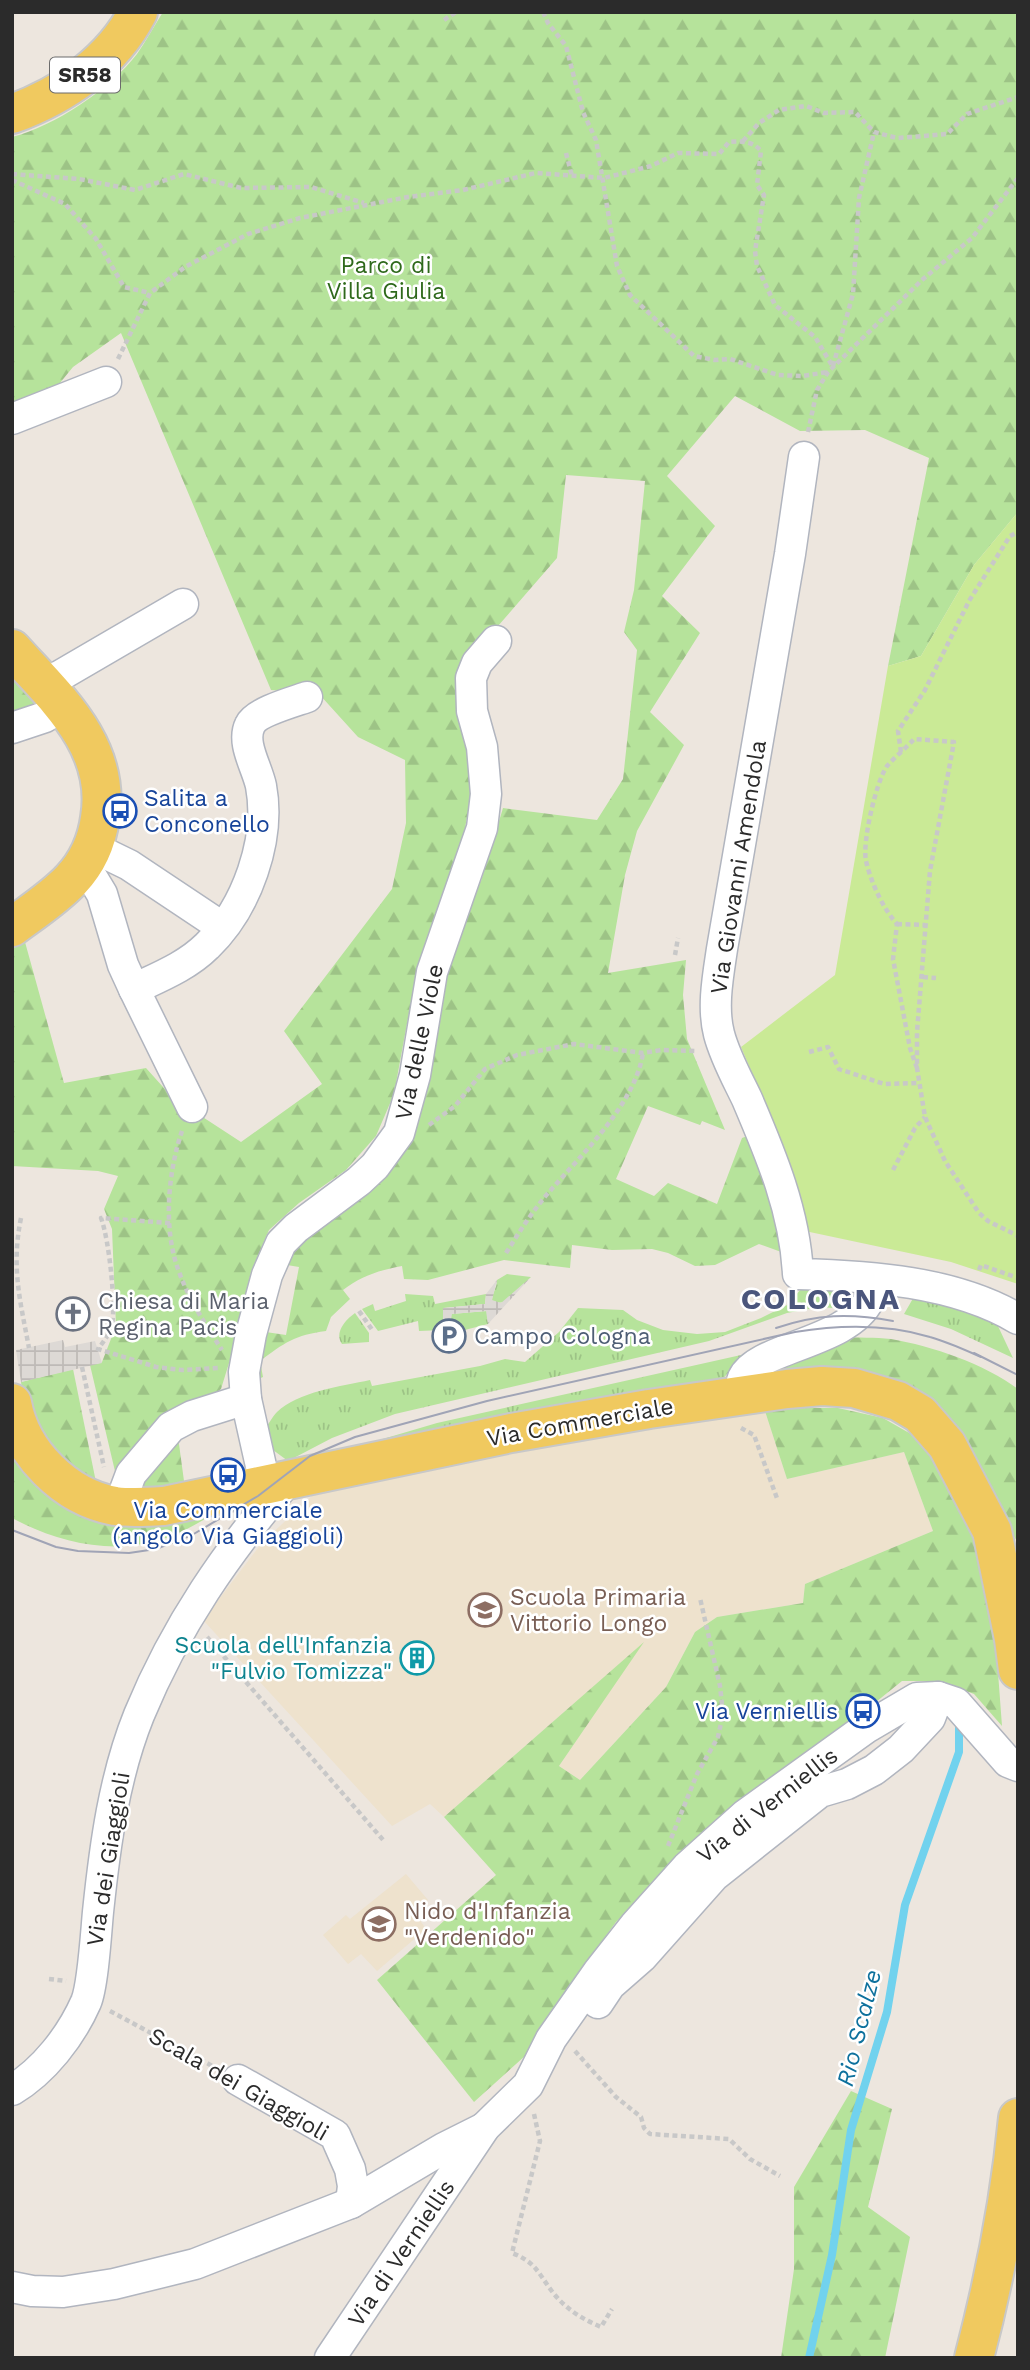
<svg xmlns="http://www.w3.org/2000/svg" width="1030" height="2370" viewBox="0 0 1030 2370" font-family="'Work Sans',sans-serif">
<defs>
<pattern id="grass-tufts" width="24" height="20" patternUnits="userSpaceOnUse" patternTransform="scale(1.75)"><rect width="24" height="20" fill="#b6e39b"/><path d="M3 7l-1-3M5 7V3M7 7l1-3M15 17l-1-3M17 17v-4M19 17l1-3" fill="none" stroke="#9dc386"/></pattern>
<pattern id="forest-firs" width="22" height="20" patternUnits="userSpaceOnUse" patternTransform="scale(1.75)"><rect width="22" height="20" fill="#b6e39b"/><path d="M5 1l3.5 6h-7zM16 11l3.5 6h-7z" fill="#9dc386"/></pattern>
<pattern id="plaza-grid" width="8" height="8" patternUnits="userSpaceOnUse" patternTransform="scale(1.75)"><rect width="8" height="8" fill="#ddd9d5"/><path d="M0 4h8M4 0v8" fill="none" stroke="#bebab7"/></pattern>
</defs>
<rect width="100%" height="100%" fill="#ede6de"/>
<g fill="#eee2cd">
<polygon points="764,1408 787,1479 904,1452 933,1531 805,1584 803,1603 717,1617 695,1632 666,1687 580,1780 559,1766 641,1645 444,1817 430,1804 392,1826 203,1620 261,1544 319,1489"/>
<polygon points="406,1874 428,1900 414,1912 426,1929 377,1971 361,1954 348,1964 323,1935 346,1915 350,1919"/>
</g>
<g fill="url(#grass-tufts)">
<path d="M507 1274 531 1277 505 1302 496 1303 492 1301C492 1293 497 1288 497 1280Z"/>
<path d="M802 1288 836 1289 844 1296 845 1309 820 1307 787 1313 709 1341 395 1414 332 1438 288 1461 273 1450 264 1431C268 1425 272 1417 277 1412 297 1392 342 1386 370 1380L372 1386 480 1366 505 1359 525 1362 559 1332 578 1308 623 1310 637 1320 663 1330 697 1334 725 1332 761 1318 787 1305Z"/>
<polygon points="405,1294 433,1296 435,1304 486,1294 485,1304 444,1308 443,1330 419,1331 418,1321 378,1331 362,1309 373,1304 375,1311 406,1301"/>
<polygon points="915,1295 957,1305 997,1324 1013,1358 951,1329 904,1314"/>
<polygon points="487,1311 488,1324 461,1331 449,1330 451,1314"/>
<path d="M355 1313 369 1333V1342L342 1344C334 1333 345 1320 355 1313Z"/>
<polygon points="759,1351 736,1363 722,1380 359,1446 437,1423"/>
</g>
<g fill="url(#forest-firs)">
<path d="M163 12H1018V512L974 565 921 656 888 666 929 458 865 430 800 431 735 396 667 476 715 526 662 596 700 633 650 712 684 745 637 831 625 875 608 973 686 960 683 995 687 1039 725 1130 702 1121 700 1125 648 1106 616 1179 654 1196 668 1183 717 1204 742 1138 750 1135 764 1172 784 1253 759 1244 715 1265 695 1266 668 1253 652 1249 612 1250 572 1245 570 1268 504 1260 428 1280 404 1279 402 1266C380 1270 361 1276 343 1290L350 1299 331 1317 326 1331C295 1335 284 1343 260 1361L263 1377 252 1382 259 1331 286 1335 299 1267 275 1263 387 1161 460 911 481 881 503 808 597 820 623 779 637 650 624 632 634 590 645 481 566 475 557 558 498 626 462 673V711L472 790 461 850 429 938 411 1002 394 1094 376 1136 346 1170 299 1203 269 1230 251 1272 233 1350 221 1389 176 1422 184 1481 152 1488 118 1484 90 1365 102 1362 116 1326 112 1229 104 1209 118 1176 98 1171 12 1166V949L25 942 64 1083 146 1068 172 1097 241 1142 322 1084 284 1031 392 889 406 823 405 760 358 737 319 694 271 690 121 333 73 367 55 389 12 411V137C55 126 110 89 137 54 146 41 154 26 163 12Z"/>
<polygon points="12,671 38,702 12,712"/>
<path d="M842 1337C858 1338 875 1337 891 1339 932 1346 985 1364 1018 1389V1543L938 1411 774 1373 821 1351Z"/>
<polygon points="73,1369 97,1487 74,1476 25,1409 21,1382"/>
<polygon points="764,1408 838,1408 883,1418 925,1442 973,1533 997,1659 1002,1726 974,1694 940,1681 902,1681 835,1735 737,1808 616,1922 560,1999 536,2046 474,2102 377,1980 496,1875 444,1817 644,1642 559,1766 580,1780 666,1687 695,1632 717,1617 803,1603 805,1584 933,1531 904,1452 787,1479"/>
<path d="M12 1432 67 1495 242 1497C216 1512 189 1531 160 1540 111 1555 56 1542 12 1518Z"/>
<polygon points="851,2091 892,2109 868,2207 910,2237 885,2358 781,2358 794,2269 794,2187"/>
</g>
<polygon fill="#caea96" points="1018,512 1018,1284 951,1262 805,1231 783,1147 741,1047 835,975 888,666 921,656 974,565"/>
<g fill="url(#plaza-grid)">
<polygon points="531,1277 488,1324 486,1311 452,1314 449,1330 443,1330 443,1308 485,1304 486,1294 497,1280 492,1300 501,1303"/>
<polygon points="63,1340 65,1347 95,1341 102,1363 21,1382 16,1350"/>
</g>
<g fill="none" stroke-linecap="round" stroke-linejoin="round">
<polyline stroke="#71d2ee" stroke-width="8" points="809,2358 832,2255 851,2130 887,2012 905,1905 959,1752 959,1719"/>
<defs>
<g id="minor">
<polyline points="12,419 106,382"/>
<path d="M804 457 790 554 722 949C718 976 712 1007 719 1034 725 1057 737 1078 747 1099 771 1155 795 1212 798 1274 870 1276 954 1281 1018 1319"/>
<polyline points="44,685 183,604"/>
<polyline points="12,728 45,717 63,706"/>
<polyline points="92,847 129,865 222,927"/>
<polyline points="84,864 102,894 123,965 134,989 192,1107"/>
<path d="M134 989C159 977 187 966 207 946 247 908 271 839 261 786 257 767 241 743 250 725 256 712 293 702 307 697"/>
<path d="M739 1394C740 1390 741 1383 743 1378 757 1347 848 1343 869 1300 872 1294 873 1285 874 1279"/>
<polyline points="265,1484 246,1399 244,1372 251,1334 267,1275 281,1243 296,1228 359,1181 375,1166 399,1133 415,1075 432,972 482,828 486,794 482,747 472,711 471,678 477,663 496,641"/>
<polyline points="119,1506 131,1474 171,1427 192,1416 246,1399"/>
<polyline points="598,2003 610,1985 642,1957 714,1876 820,1792 847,1784 874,1770 901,1749 930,1718 938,1697"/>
<polyline points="238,2080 335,2135 350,2169 353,2186 351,2203"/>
<path d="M12 2090C44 2071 71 2036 86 2002 93 1985 96 1933 98 1912 105 1845 114 1777 139 1715 176 1625 227 1552 290 1478"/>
<polyline points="12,2287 32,2291 63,2292 114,2284 195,2264 351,2203 444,2148 484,2128"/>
<polyline points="330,2358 485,2127 528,2085 551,2039 598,1972 635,1925 687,1867 745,1815 866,1728 917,1698 938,1697 956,1703 1008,1762 1018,1766"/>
</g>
<g id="major">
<path d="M12 114C64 95 112 62 138 12"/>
<path d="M12 649C56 698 112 746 100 818 97 841 87 863 71 880 54 898 32 912 12 927"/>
<path d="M12 1403C21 1453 65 1497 115 1506 131 1508 147 1507 164 1506L511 1433 649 1409 787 1389 822 1386 854 1388 898 1401 920 1414 947 1445 992 1531 1014 1639 1018 1670"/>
<path d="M974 2358C995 2278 1010 2200 1018 2118"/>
</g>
</defs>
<use href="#minor" stroke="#b1b5bf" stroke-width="33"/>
<use href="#major" stroke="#c8c8c8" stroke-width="42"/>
<g stroke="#c8c8c8" stroke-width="4.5" stroke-dasharray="5 3.5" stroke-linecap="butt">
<polyline points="543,12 548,23 566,46 583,112 596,140 617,266 630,295 694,356 715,360 730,359 778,375 802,376 828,372"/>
<polyline points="444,20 456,12"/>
<polyline points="743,141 759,123 779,110 806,106 824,113 855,112 874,132 897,138 912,137 947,134 967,114 1018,97"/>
<polyline points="566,153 572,176"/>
<polyline points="12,174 79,179 135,190 184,174 241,188 311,187 364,203"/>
<polyline points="12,180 65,204 96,239 124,287 150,293"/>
<path d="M118 359 150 293 185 267 248 234 300 218 408 197 463 190 536 173 604 178 651 166 678 153 719 154 729 142C741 141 753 141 761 151L757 185 764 195 755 251 757 266 775 305 815 337 833 367"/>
<polyline points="833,366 853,294 859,198 874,132"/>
<polyline points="808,432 817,390 828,372 922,280 972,238 1018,178"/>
<polyline points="901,752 898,731 925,690 969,601 1010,536 1018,532"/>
<polyline points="897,924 925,925"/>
<polyline points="675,955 678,938"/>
<polyline points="923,977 936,978"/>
<polyline points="809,1052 828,1047 839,1069 884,1084 920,1083"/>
<path d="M917 1068 910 1048 893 959 897 924C882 907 871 882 866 861 862 842 876 782 887 766 895 757 906 748 914 739L954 742 930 871 917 1032V1068L925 1117 945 1161 979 1213 988 1221 1018 1236"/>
<polyline points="429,1125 455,1106 485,1069 517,1055 574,1044 643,1053 661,1050 696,1051"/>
<path d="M182 1131C168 1172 163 1228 178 1269 188 1298 205 1324 222 1350"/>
<polyline points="893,1170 915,1128 925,1117"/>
<path d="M21 1218C11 1267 20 1300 29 1348"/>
<path d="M170 1223 101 1218C109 1239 116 1304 112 1325 109 1335 104 1341 98 1349L156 1367 182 1370 218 1368"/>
<path d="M506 1253C520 1231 533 1210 550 1191 583 1153 635 1104 643 1053"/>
<polyline points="979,1270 981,1265 1018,1278"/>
<polyline points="359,1311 373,1331"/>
<polyline points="82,1367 104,1467"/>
<polyline points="741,1428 754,1435 778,1501"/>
<polyline points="207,1637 384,1841"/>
<polyline points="668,1846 697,1774 718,1737 723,1714 720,1686 700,1598"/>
<polyline points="49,1979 66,1981"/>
<polyline points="110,2011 216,2068"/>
<polyline points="575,2051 616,2097 641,2117 644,2128 650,2134 729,2139 750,2159 780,2176"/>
<path d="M534 2114 540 2141 512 2253C535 2262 537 2271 551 2290 564 2308 582 2319 601 2327L612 2309"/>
</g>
<use href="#minor" stroke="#fff" stroke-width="30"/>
<use href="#major" stroke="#f0c95f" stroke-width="38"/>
<g stroke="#a0a4b6" stroke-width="2">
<path d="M776 1328C817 1314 850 1313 893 1321"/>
<polyline points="974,1353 1018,1375"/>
<path d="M12 1530 56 1547 78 1551 129 1553 156 1549 192 1535 258 1496 310 1456 355 1437 487 1401 795 1332C839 1325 887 1324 930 1337 948 1342 965 1350 981 1357"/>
</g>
</g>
<defs>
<symbol id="bus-ring" viewBox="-11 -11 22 22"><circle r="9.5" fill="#fff" stroke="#1a4fb4" stroke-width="1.5"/><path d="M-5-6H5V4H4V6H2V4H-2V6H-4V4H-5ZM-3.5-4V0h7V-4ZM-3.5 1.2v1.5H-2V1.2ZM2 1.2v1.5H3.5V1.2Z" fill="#1a4fb4"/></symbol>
<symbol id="church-ring" viewBox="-11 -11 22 22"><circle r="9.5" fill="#fff" stroke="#6b7280" stroke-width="1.5"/><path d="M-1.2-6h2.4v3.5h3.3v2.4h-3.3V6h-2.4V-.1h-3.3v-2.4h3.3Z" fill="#6b7280"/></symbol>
<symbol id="parking-ring" viewBox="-11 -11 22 22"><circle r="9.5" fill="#fff" stroke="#5c6f8a" stroke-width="1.5"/><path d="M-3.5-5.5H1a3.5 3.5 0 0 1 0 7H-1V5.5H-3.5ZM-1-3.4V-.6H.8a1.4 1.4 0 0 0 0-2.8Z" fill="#5c6f8a"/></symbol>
<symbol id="school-ring" viewBox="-11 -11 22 22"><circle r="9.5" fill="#fff" stroke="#8d6e63" stroke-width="1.5"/><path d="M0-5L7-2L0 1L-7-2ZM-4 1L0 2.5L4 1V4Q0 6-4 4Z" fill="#8d6e63"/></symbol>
<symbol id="building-ring" viewBox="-11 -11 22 22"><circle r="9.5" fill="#fff" stroke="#0f9aa8" stroke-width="1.5"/><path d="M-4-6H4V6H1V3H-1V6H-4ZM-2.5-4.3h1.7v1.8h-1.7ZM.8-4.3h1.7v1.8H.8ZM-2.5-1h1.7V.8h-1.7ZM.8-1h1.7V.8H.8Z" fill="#0f9aa8"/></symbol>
</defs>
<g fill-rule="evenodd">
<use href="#bus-ring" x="101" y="792" width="38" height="38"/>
<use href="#church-ring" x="54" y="1295" width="38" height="38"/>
<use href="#parking-ring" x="430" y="1317" width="38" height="38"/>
<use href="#bus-ring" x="209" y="1456" width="38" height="38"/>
<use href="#school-ring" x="466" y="1591" width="38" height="38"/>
<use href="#building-ring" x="398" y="1639" width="38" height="38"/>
<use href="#bus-ring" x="844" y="1692" width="38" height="38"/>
<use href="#school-ring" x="360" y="1905" width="38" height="38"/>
</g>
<g text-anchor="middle" stroke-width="5" stroke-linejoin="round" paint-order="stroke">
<rect fill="#fff" stroke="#6b6b6b" stroke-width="2" x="50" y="57.5" width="70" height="35" rx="5"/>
<g font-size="21" font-weight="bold" fill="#2b2b2b">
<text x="85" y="82">SR58</text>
</g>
<g font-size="23" fill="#2e691b" stroke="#fff">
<text x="386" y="273">Parco di<tspan x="386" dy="26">Villa Giulia</tspan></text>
</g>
<g font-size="23" fill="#164399" stroke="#fff" text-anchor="start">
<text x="144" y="806">Salita a<tspan x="144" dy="26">Conconello</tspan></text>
<text x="228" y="1518" text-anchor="middle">Via Commerciale<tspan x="228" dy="26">(angolo Via Giaggioli)</tspan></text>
<text x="838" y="1719" text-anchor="end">Via Verniellis</text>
</g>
<g font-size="23" fill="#2b2b2b" stroke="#fff">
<text transform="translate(738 867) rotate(-81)" y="8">Via Giovanni Amendola</text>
<text transform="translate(419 1042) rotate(-78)" y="8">Via delle Viole</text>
<text transform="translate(580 1422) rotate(-10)" y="8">Via Commerciale</text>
<text transform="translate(767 1805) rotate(-38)" y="8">Via di Verniellis</text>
<text transform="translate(108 1859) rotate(-81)" y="8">Via dei Giaggioli</text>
<text transform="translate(239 2084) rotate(30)" y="8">Scala dei Giaggioli</text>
<text transform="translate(401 2253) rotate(-56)" y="8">Via di Verniellis</text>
</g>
<g font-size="23" fill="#5b616d" stroke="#fff" text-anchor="start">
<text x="98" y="1309">Chiesa di Maria<tspan x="98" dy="26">Regina Pacis</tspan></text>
</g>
<g font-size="23" fill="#4e5e75" stroke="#fff" text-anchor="start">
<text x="474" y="1344">Campo Cologna</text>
</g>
<g font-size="23" fill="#785e54" stroke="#fff" text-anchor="start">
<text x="510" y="1605">Scuola Primaria<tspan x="510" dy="26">Vittorio Longo</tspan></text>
<text x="404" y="1919">Nido d'Infanzia<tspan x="404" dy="26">"Verdenido"</tspan></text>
</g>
<g font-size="23" fill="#0d838f" stroke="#fff" text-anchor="end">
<text x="392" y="1653">Scuola dell'Infanzia<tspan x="392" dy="26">"Fulvio Tomizza"</tspan></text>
</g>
<g font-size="24" font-style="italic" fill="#0e719d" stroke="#fff">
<text transform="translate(859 2028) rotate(-76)" y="8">Rio Scalze</text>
</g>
<g font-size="30" font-weight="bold" letter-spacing="2" fill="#4b567c" stroke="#fff">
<text x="821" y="1309">COLOGNA</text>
</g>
</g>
<rect width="1030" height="2370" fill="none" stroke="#2b2b2b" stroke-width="28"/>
</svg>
